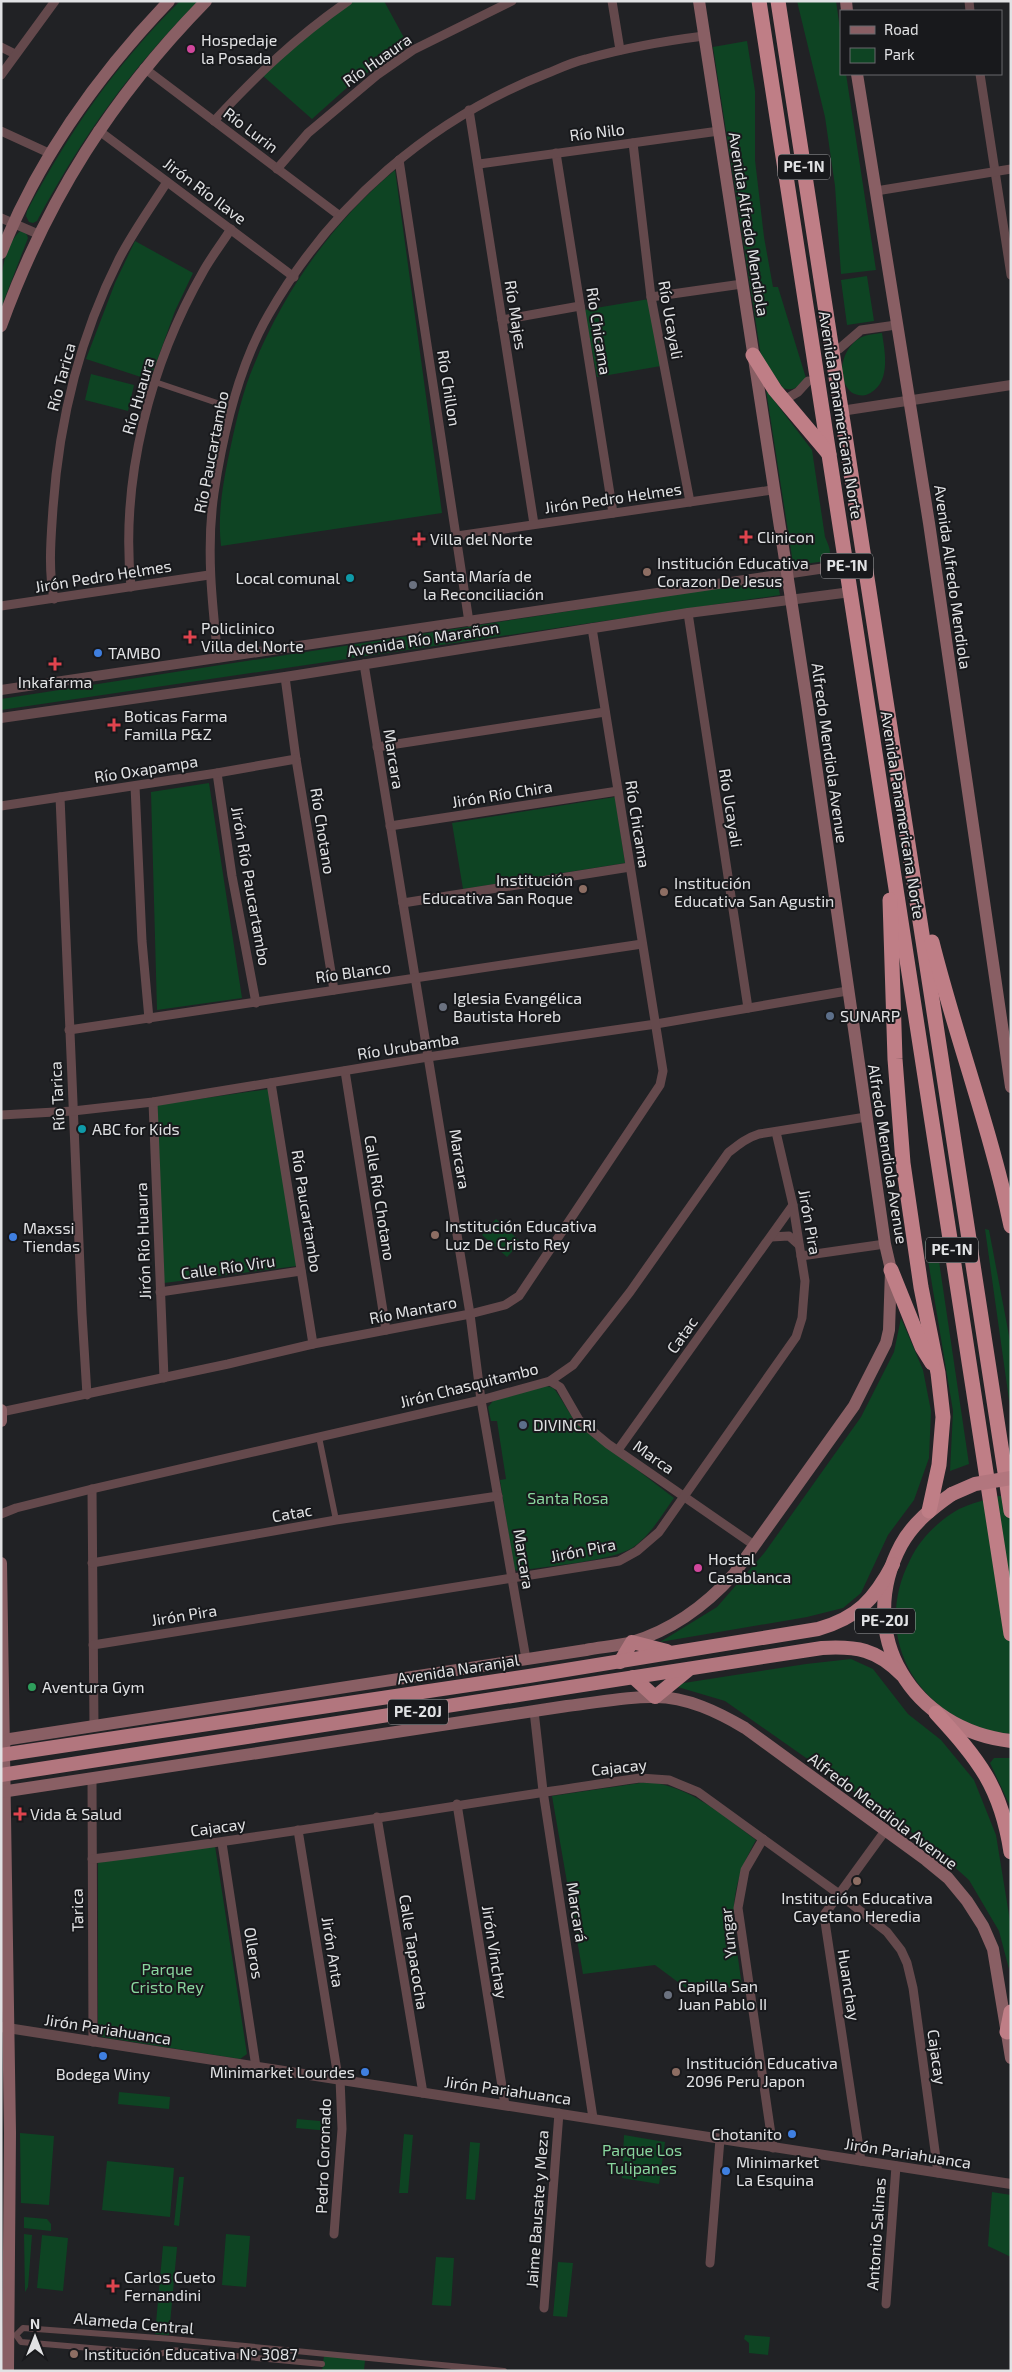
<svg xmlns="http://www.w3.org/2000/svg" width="1012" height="2372" viewBox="0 0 1012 2372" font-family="'Exo 2',sans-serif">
<rect width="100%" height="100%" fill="#212225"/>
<g fill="#0e4423">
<path d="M180 1H198C130 70 83 135 37 221L33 223 29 222 26 216 27 211C71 129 114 67 180 1Z"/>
<polygon points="353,1 384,1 408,45 351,84 312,119 262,75 331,16"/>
<polygon points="797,1 836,1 841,36 841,74 846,74 876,270 841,274 835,186 825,117"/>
<path d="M747 41 755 91V160L764 237 773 287H778L806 378C799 386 794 392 783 388L761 356 713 47Z"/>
<path d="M395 170 442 513 221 546C217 512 224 478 231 445 237 418 243 390 254 365 284 290 334 221 395 170Z"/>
<path d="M20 231 26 233 28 238 1 308C1 282 0 251 20 231Z"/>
<polygon points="135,241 193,273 175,311 150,380 86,359 115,283"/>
<polygon points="867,276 874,321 847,325 841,280"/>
<polygon points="649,299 661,366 597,377 584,310"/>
<path d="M882 333C885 353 892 385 866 395 862 396 855 395 851 392 835 377 842 348 860 338 867 334 875 334 882 333Z"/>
<polygon points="91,374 134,385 128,411 85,400"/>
<path d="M766 390 812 450 825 537C828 545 834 554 826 561L797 565 793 563Z"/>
<polygon points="777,579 780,595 1,710 1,699"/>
<polygon points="209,783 242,998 157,1010 151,792"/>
<polygon points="615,797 625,863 463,889 452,823"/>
<polygon points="269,1089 297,1266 164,1283 157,1105"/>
<polygon points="496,1219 521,1242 507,1257 482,1235"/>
<polygon points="985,1229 989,1230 1011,1346 1011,1414"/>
<polygon points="936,1241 969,1464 950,1471 953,1411 925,1242"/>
<polygon points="901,1318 923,1370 931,1411 929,1458 914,1500 888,1535 861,1593 843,1608 807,1617 660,1642 717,1607 765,1552 861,1417 894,1352"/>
<path d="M545 1386C546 1386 552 1387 553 1388 557 1390 571 1418 579 1425L674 1498C662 1515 650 1536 632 1548 608 1562 546 1566 517 1571L514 1569 500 1480 506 1479 497 1421H491L488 1407 493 1401Z"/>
<path d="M999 1496H1011V1734C924 1725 868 1642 910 1560 920 1539 938 1521 959 1509 972 1503 985 1500 999 1496Z"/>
<polygon points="851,1659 873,1669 908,1714 941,1740 974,1780 996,1835 1011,1927 1009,1969 999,1931 969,1880 930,1845 725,1701 671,1685 806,1664"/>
<polygon points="994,1758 1011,1758 1011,1808 990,1763"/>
<path d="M647 1782C691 1786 722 1815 756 1840 724 1896 734 1924 742 1985L694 1994 655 1965 583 1974 552 1796Z"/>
<polygon points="215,1846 247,2054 240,2059 102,2037 98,2033 98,1861"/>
<polygon points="119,2092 170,2097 169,2109 118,2104"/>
<polygon points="297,2119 331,2122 330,2131 296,2128"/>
<polygon points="20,2133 54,2136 49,2205 21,2203"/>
<polygon points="404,2134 413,2135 408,2193 399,2193"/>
<polygon points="624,2135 665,2142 659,2184 622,2178"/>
<polygon points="470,2142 480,2143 475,2200 466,2199"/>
<polygon points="107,2161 174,2168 170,2217 102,2210"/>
<polygon points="179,2177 184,2177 179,2226 174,2225"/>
<polygon points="992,2192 1011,2195 1011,2257 988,2246"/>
<polygon points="24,2217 47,2219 51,2224 51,2231 24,2228"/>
<polygon points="24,2234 32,2235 28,2287 25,2292"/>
<polygon points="226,2234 250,2236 246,2287 222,2285"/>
<polygon points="42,2235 68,2238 63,2291 37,2288"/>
<polygon points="163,2246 177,2247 169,2335 155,2334"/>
<polygon points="436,2257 454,2258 451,2306 432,2305"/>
<polygon points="558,2262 573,2263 567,2317 553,2316"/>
<polygon points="745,2335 770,2337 768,2355 749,2353 749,2343 744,2339"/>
<polygon points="324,2356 365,2360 364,2371 322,2371"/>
</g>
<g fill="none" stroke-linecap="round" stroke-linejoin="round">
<g stroke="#64494c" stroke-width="6">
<polyline points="155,382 232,408"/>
<polyline points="319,1437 336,1520"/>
<polyline points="322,2364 172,2350 160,2354 21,2342 16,2335 23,2328 172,2339 504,2371"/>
</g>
<g stroke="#64494c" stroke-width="9">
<polyline points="612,1 620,50"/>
<polyline points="969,1 970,11"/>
<polyline points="1,47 15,54"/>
<polyline points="144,68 340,216"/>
<polyline points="980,74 1011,275"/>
<polyline points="1,75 55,1"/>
<polyline points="469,110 534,524"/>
<path d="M214 121C258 74 295 38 348 1"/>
<polyline points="98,130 294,277"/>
<polyline points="1,131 51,154"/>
<polyline points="633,143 651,297 690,502"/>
<polyline points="556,153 613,513"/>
<polyline points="399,160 469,622"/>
<polyline points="479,164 719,131"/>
<polyline points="277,169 308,133 377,75 413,50 512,1"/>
<polyline points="876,191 1011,169"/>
<polyline points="1,218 38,234"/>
<polyline points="651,297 742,284"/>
<polyline points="502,320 580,306"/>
<polyline points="839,349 861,330 896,325"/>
<polyline points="784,400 798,392 808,381"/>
<polyline points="457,536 772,490"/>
<path d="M131 587C120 479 150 364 204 270 212 256 222 243 231 229"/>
<path d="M54 599C48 569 51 538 53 508 59 422 80 336 119 259 133 232 151 207 167 182"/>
<polyline points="1,606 209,575"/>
<polyline points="688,613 748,1008"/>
<path d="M218 658C212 603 206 548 214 493 223 433 238 367 269 314 332 204 430 119 548 73 560 68 573 62 586 59 625 48 664 41 704 36"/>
<polyline points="364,664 470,1314 481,1400 526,1659"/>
<polyline points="285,677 296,759 334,990"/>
<polyline points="377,747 605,712"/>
<polyline points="217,773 232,876 256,1003"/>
<polyline points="135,786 142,941 149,1019"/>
<polyline points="60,797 82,1314 87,1395"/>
<polyline points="1,806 217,773 296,759"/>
<polyline points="390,826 618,791"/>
<polyline points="403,903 630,867"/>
<polyline points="69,1030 642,944"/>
<polyline points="345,1071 386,1330"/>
<polyline points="271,1083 313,1344"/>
<polyline points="153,1102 164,1378"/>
<polyline points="1,1115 73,1111 153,1102 428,1057 656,1024 847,991"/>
<polyline points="771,1237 789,1236 799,1245"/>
<polyline points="801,1256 885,1244"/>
<polyline points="160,1292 301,1271"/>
<polyline points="550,1381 560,1387 579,1420 608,1444 754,1545"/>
<polyline points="1,1412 228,1364 313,1344 470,1314 505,1305 519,1296 660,1085 663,1071 592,628"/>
<polyline points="618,1450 793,1205"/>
<polyline points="92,1489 94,1727"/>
<path d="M1 1514 16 1508 92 1489 481 1400 550 1381 573 1365 630 1292 728 1153C738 1145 746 1138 759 1134L866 1117"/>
<polyline points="92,1563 336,1520 498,1496"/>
<polyline points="93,1645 619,1561 637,1551 659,1532 796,1337 802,1318 805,1281 793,1205 776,1132"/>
<polyline points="534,1711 543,1791 593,2118"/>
<polyline points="92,1778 93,2042"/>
<polyline points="457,1804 505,2105"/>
<polyline points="377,1817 423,2093"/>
<polyline points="298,1830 337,2071 340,2078 342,2129 334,2234"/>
<polyline points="763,1839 745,1870 738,1908 773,2148"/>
<polyline points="222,1843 256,2067"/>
<path d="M92 1859C275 1837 457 1804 640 1778L669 1780 698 1792 839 1894 887 1932 901 1950 907 1963 913 1988 938 2173"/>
<polyline points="861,2161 824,1915 885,1831"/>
<polyline points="710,2263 720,2139"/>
<polyline points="886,2304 896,2166"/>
<polyline points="544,2308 559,2113"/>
</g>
<g stroke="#64494c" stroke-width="10">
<polyline points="841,411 1011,385"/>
<polyline points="1,690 846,565"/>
<polyline points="1,718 285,677 688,613 851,592"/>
<polyline points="1,2027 1011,2184"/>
</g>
<g stroke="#895f64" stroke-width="12">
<polyline points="846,1 847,11"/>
<polyline points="857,74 929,523 1011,1087"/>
<path d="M1 253C38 159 99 74 169 1"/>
<path d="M1 326C47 199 112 97 206 1"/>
<polyline points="1,1410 1,1421"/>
<polyline points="1,1563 10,2133 8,2371"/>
<path d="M1 1743 10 1739 586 1650C601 1647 618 1646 632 1642 672 1630 707 1604 734 1574L854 1406 886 1343 889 1330 891 1270 885 1244 807 703 699 1"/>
<path d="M1 1792 567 1706C596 1703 627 1696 655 1697 687 1697 718 1712 745 1728L926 1860 948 1878 967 1901 983 1926 993 1949 1011 2058"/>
</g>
<g stroke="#b2767e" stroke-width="14">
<path d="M952 1494C932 1508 913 1523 901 1545 853 1635 913 1730 1011 1741"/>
<polyline points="620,1662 632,1642 667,1651"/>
<polyline points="633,1677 655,1697 688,1670"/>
<path d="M1 1755 529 1676 818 1629C857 1618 874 1600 893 1564"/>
<path d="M1 1775 822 1648C856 1646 877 1649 902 1675"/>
</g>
<g stroke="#bf7e86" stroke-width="15">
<polyline points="759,1 1011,1634"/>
<polyline points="778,1 1011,1511"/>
<polyline points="753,355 775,390 829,454"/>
<polyline points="890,900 895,1059 903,1163 921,1287 938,1373 943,1417 939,1465 929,1511"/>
<path d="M932 942C956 1038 991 1130 1011 1226"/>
<polyline points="891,1270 922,1347 932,1363"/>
<path d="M936 1713C979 1760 1001 1787 1011 1852"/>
<polyline points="1007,2032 1011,2012"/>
</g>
<polyline stroke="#b2767e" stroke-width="14" points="952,1494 975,1484 1011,1478"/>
</g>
<g fill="#d1479c" stroke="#18191c" stroke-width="2">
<circle cx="191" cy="49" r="5"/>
<circle cx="698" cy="1568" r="5"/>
</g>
<g fill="#e0444e" stroke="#18191c" stroke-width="2">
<path d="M743.5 529.5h5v5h5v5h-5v5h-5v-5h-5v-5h5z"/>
<path d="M416.5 531.5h5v5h5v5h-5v5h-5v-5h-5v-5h5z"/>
<path d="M187.5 629.5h5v5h5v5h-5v5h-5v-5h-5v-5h5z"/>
<path d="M52.5 656.5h5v5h5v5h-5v5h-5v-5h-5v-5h5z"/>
<path d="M111.5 717.5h5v5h5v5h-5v5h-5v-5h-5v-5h5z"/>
<path d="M17.5 1806.5h5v5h5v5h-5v5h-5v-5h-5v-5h5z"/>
<path d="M110.5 2278.5h5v5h5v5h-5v5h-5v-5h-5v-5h5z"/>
</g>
<g fill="#8d6e63" stroke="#18191c" stroke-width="2">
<circle cx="647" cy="572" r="5"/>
<circle cx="583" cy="889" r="5"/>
<circle cx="664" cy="892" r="5"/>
<circle cx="435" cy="1235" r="5"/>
<circle cx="857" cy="1881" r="5"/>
<circle cx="676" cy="2072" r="5"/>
<circle cx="74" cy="2354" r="5"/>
</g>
<g fill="#0f9aa8" stroke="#18191c" stroke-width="2">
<circle cx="350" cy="578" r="5"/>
<circle cx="82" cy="1129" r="5"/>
</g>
<g fill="#6b7280" stroke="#18191c" stroke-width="2">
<circle cx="413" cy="585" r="5"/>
<circle cx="443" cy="1007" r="5"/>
<circle cx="668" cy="1995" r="5"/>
</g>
<g fill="#3f7fe0" stroke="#18191c" stroke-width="2">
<circle cx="98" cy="653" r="5"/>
<circle cx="13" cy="1237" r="5"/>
<circle cx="103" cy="2056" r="5"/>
<circle cx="365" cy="2072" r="5"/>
<circle cx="792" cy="2134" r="5"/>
<circle cx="726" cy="2171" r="5"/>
</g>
<g fill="#5c6f8a" stroke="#18191c" stroke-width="2">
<circle cx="830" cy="1016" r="5"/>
<circle cx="523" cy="1425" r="5"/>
</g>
<circle fill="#2e9e5b" stroke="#18191c" stroke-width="2" cx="32" cy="1687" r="5"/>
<g text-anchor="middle" stroke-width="4" stroke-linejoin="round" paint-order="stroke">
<g fill="#18191c" stroke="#a5a6a8" stroke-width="1">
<rect x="778" y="154.5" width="52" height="25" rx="4"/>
<rect x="821" y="553.5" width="52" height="25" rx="4"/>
<rect x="926" y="1237.5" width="52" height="25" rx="4"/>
<rect x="855" y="1608.5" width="60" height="25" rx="4"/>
<rect x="388" y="1699.5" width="60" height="25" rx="4"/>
</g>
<g font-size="15" font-weight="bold" fill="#e1e2e4">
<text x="804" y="172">PE-1N</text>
<text x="847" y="571">PE-1N</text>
<text x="952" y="1255">PE-1N</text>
<text x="885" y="1626">PE-20J</text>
<text x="418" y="1717">PE-20J</text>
</g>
<g font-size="16" fill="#e1e2e4" stroke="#18191c" text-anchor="start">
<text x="201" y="46">Hospedaje<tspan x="201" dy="18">la Posada</tspan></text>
<text x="757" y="543">Clinicon</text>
<text x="430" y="545">Villa del Norte</text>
<text x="657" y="569">Institución Educativa<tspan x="657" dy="18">Corazon De Jesus</tspan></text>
<text x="423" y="582">Santa María de<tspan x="423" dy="18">la Reconciliación</tspan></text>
<text x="340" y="584" text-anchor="end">Local comunal</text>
<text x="201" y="634">Policlinico<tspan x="201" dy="18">Villa del Norte</tspan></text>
<text x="108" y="659">TAMBO</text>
<text x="55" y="688" text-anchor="middle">Inkafarma</text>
<text x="124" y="722">Boticas Farma<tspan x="124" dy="18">Familla P&amp;Z</tspan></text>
<text x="573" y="886" text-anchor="end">Institución<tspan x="573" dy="18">Educativa San Roque</tspan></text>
<text x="674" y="889">Institución<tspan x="674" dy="18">Educativa San Agustin</tspan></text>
<text x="453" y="1004">Iglesia Evangélica<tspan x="453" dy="18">Bautista Horeb</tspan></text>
<text x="840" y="1022">SUNARP</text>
<text x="92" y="1135">ABC for Kids</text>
<text x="445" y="1232">Institución Educativa<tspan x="445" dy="18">Luz De Cristo Rey</tspan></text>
<text x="23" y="1234">Maxssi<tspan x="23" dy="18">Tiendas</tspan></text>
<text x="533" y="1431">DIVINCRI</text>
<text x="708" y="1565">Hostal<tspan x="708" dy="18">Casablanca</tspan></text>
<text x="42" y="1693">Aventura Gym</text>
<text x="30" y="1820">Vida &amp; Salud</text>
<text x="857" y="1904" text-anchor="middle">Institución Educativa<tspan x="857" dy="18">Cayetano Heredia</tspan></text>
<text x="678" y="1992">Capilla San<tspan x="678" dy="18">Juan Pablo II</tspan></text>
<text x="686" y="2069">Institución Educativa<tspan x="686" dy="18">2096 Peru Japon</tspan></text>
<text x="355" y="2078" text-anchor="end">Minimarket Lourdes</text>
<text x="103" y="2080" text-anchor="middle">Bodega Winy</text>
<text x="782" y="2140" text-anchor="end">Chotanito</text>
<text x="736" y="2168">Minimarket<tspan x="736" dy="18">La Esquina</tspan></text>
<text x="124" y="2283">Carlos Cueto<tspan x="124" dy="18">Fernandini</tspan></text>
<text x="84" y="2360">Institución Educativa Nº 3087</text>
</g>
<g font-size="16" fill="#e1e2e4" stroke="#18191c">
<text transform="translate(377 60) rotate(-35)" y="6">Río Huaura</text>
<text transform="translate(251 130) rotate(37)" y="6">Río Lurin</text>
<text transform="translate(597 132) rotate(-7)" y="6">Río Nilo</text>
<text transform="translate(205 191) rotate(37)" y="6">Jirón Río Ilave</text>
<text transform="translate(749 224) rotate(81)" y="6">Avenida Alfredo Mendiola</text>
<text transform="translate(516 315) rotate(81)" y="6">Río Majes</text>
<text transform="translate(671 320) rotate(80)" y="6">Río Ucayali</text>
<text transform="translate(599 331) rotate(81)" y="6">Río Chicama</text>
<text transform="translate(61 377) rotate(-75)" y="6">Río Tarica</text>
<text transform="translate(449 388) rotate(81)" y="6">Río Chillon</text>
<text transform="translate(138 396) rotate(-74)" y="6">Río Huaura</text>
<text transform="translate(841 415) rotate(81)" y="6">Avenida Panamericana Norte</text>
<text transform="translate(211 452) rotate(-79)" y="6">Río Paucartambo</text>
<text transform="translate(613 498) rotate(-8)" y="6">Jirón Pedro Helmes</text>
<text transform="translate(103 576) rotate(-9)" y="6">Jirón Pedro Helmes</text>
<text transform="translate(953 577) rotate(82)" y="6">Avenida Alfredo Mendiola</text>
<text transform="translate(423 639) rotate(-9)" y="6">Avenida Río Marañon</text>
<text transform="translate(830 753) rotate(82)" y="6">Alfredo Mendiola Avenue</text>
<text transform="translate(394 759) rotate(81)" y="6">Marcara</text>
<text transform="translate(146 769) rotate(-9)" y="6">Río Oxapampa</text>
<text transform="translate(502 794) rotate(-9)" y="6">Jirón Río Chira</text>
<text transform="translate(731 808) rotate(81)" y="6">Río Ucayali</text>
<text transform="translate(903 815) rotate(81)" y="6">Avenida Panamericana Norte</text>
<text transform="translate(638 824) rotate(81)" y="6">Río Chicama</text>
<text transform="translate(323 831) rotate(81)" y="6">Río Chotano</text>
<text transform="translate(251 886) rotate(80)" y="6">Jirón Río Paucartambo</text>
<text transform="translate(353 972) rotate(-8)" y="6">Río Blanco</text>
<text transform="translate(408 1046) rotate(-9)" y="6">Río Urubamba</text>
<text transform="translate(57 1096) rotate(-93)" y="6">Río Tarica</text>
<text transform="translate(888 1154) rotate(81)" y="6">Alfredo Mendiola Avenue</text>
<text transform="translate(460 1159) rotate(81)" y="6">Marcara</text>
<text transform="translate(380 1198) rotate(81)" y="6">Calle Río Chotano</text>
<text transform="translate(307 1211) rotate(81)" y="6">Río Paucartambo</text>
<text transform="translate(810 1222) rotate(80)" y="6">Jirón Pira</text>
<text transform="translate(143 1241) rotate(-92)" y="6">Jirón Río Huaura</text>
<text transform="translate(228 1267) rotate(-8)" y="6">Calle Río Viru</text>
<text transform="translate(413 1310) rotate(-11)" y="6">Río Mantaro</text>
<text transform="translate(682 1335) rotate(-55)" y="6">Catac</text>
<text transform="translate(469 1385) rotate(-14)" y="6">Jirón Chasquitambo</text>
<text transform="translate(654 1457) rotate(35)" y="6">Marca</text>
<text transform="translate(292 1513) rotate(-10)" y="6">Catac</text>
<text transform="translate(583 1550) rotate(-11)" y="6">Jirón Pira</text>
<text transform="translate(524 1559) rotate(81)" y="6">Marcara</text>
<text transform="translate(184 1615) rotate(-9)" y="6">Jirón Pira</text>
<text transform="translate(458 1669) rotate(-9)" y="6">Avenida Naranjal</text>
<text transform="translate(619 1767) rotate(-6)" y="6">Cajacay</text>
<text transform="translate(883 1811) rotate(37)" y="6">Alfredo Mendiola Avenue</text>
<text transform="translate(218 1827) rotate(-8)" y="6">Cajacay</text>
<text transform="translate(77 1910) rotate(-91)" y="6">Tarica</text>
<text transform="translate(577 1912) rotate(81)" y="6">Marcará</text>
<text transform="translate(728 1933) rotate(-96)" y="6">Yungar</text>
<text transform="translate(333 1952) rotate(81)" y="6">Jirón Anta</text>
<text transform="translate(414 1952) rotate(81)" y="6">Calle Tapacocha</text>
<text transform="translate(495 1952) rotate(81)" y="6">Jirón Vinchay</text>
<text transform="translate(254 1953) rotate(81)" y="6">Olleros</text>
<text transform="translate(849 1985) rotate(81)" y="6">Huanchay</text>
<text transform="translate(108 2029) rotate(9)" y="6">Jirón Pariahuanca</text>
<text transform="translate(937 2057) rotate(82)" y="6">Cajacay</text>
<text transform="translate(508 2090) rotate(8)" y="6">Jirón Pariahuanca</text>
<text transform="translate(908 2153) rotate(9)" y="6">Jirón Pariahuanca</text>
<text transform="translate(323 2156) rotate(-88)" y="6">Pedro Coronado</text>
<text transform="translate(537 2209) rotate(-86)" y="6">Jaime Bausate y Meza</text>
<text transform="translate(876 2234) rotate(-86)" y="6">Antonio Salinas</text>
<text transform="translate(134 2323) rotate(5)" y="6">Alameda Central</text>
</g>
<g font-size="16" fill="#89d69e" stroke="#18191c">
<text x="568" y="1504">Santa Rosa</text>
<text x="167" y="1975">Parque<tspan x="167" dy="18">Cristo Rey</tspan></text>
<text x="642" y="2156">Parque Los<tspan x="642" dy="18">Tulipanes</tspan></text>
</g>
</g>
<rect width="1012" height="2372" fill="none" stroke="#e1e2e4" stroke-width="5"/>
<rect x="840" y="10" width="162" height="65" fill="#18191c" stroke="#68696c"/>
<rect x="850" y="26" width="25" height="8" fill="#895f64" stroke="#68696c"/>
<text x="884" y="35" font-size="15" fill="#e1e2e4">Road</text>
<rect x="850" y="48" width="25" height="15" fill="#0e4423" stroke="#68696c"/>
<text x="884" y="60" font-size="15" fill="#e1e2e4">Park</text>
<g transform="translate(35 2337)" stroke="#18191c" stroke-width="4" paint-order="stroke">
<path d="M0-4L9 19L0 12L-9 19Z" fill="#e1e2e4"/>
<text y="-8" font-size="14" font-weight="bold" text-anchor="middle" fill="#e1e2e4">N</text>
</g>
</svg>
